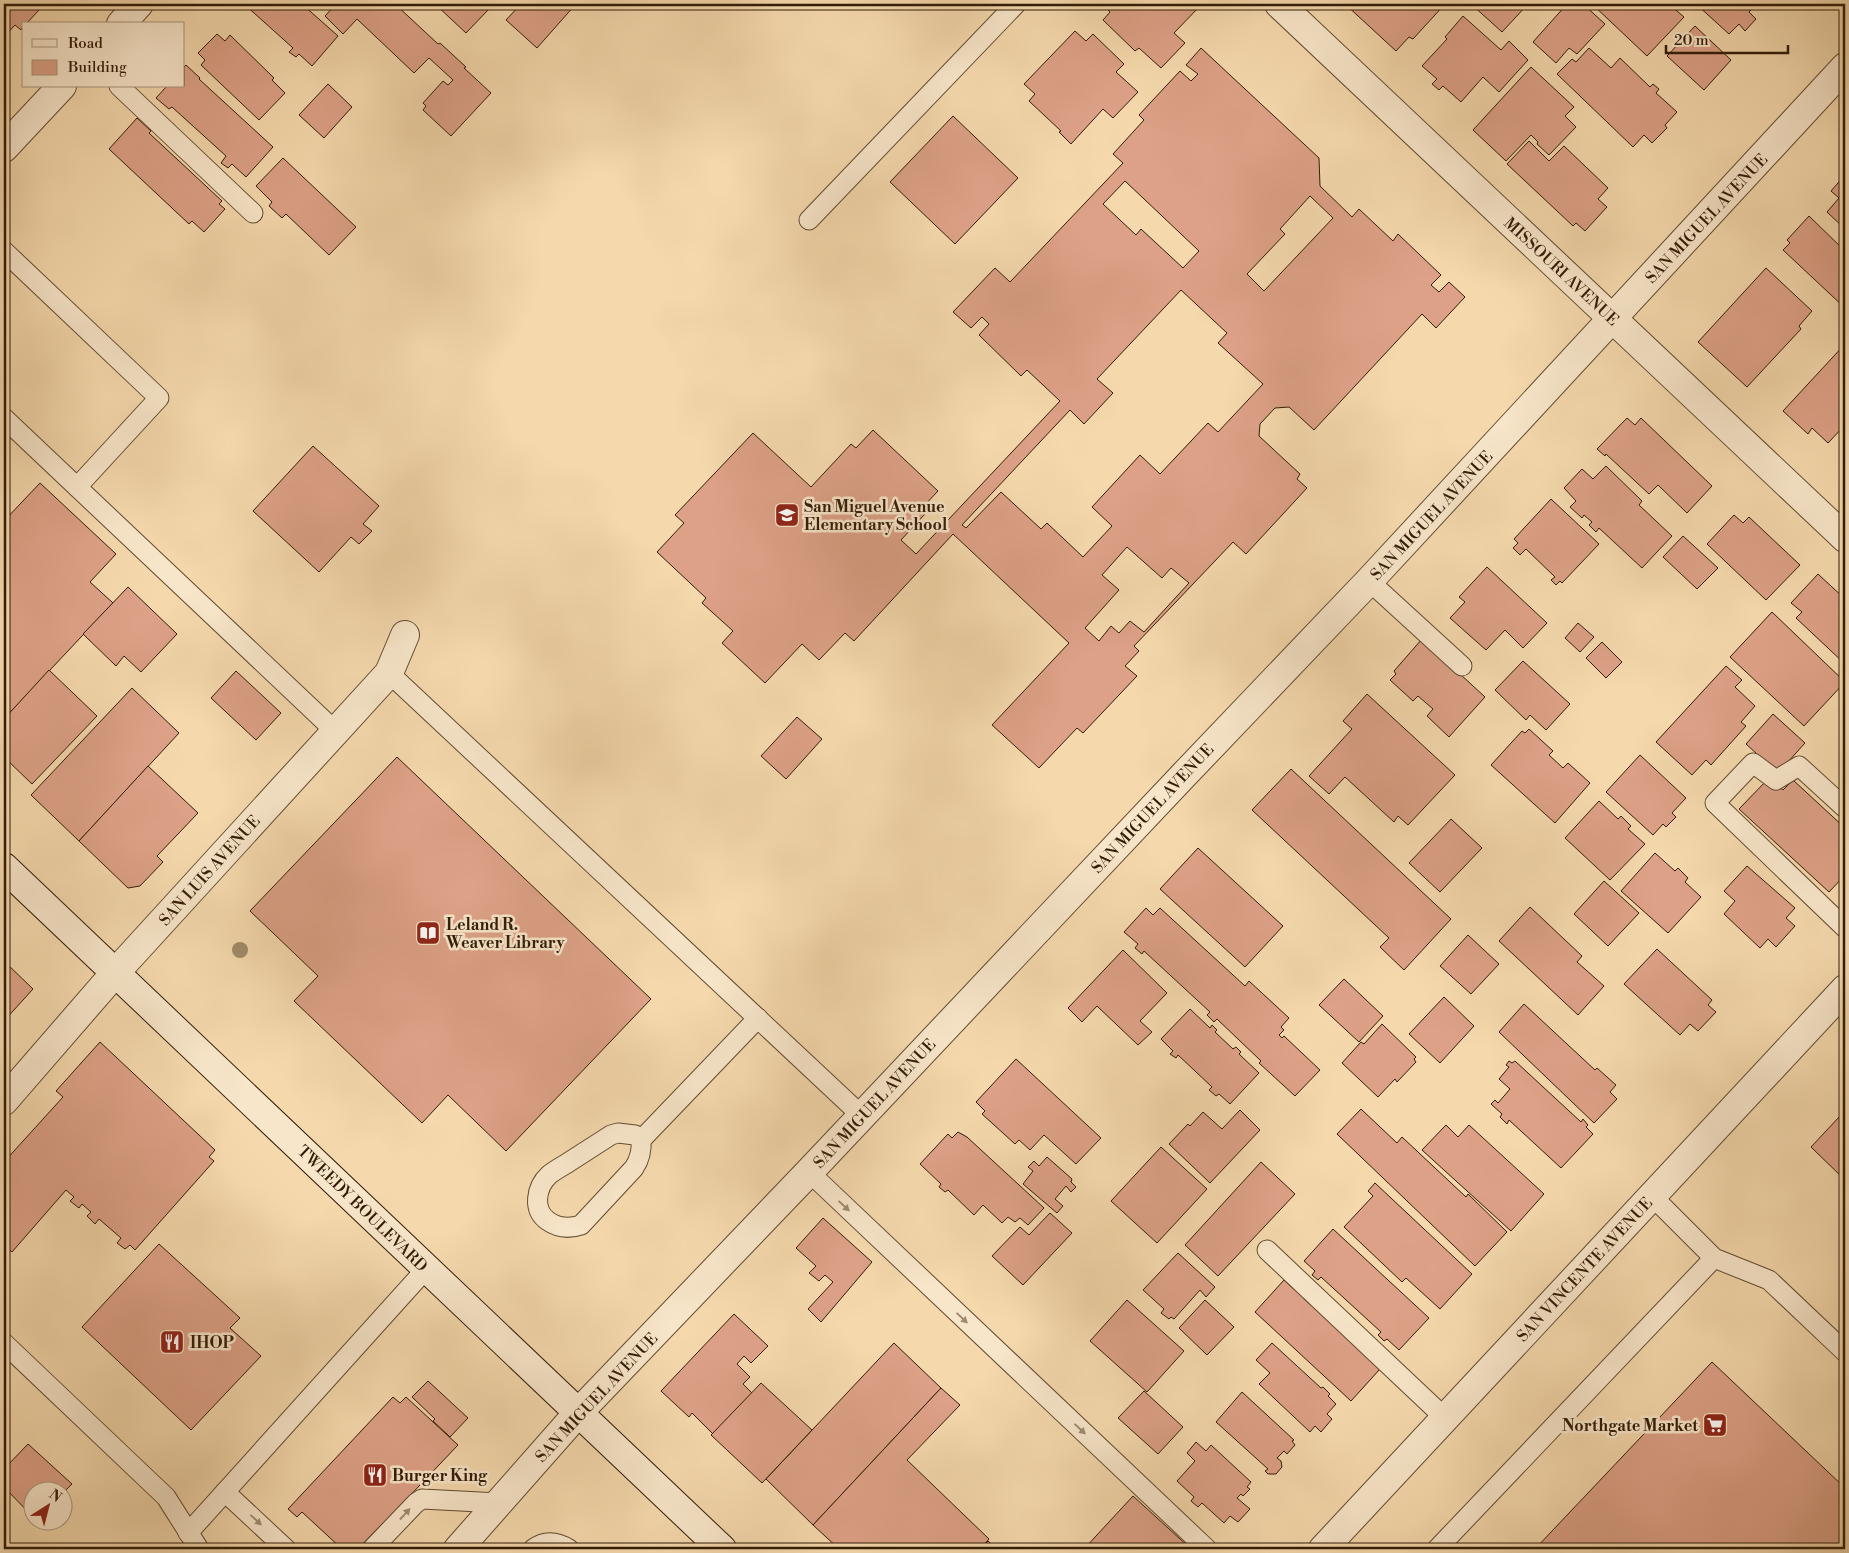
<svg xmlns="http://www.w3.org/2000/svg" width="1849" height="1553" viewBox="0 0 1849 1553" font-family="'Libre Bodoni',serif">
<rect width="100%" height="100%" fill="#f5d9ad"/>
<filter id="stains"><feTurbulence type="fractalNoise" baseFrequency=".004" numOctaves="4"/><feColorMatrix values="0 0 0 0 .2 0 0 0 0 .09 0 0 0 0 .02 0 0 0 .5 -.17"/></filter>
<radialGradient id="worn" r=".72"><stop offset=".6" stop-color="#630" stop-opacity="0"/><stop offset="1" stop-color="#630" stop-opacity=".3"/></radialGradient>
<g fill="#dda187" stroke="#321c08" fill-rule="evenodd">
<polygon points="4,4 34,4 40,9 26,24 24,24 21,30 15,25 4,37"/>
<polygon points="244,4 302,4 338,36 312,66 299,54 296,57 289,52 293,48"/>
<polygon points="336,4 395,4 438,44 440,43 466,67 464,68 491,93 451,136 423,110 426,106 423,103 443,81 448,85 453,80 429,58 414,73 357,19 343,34 325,16"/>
<polygon points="435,4 482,4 488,10 466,33"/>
<polygon points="521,4 573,4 575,5 537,48 506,20"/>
<polygon points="1102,4 1198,4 1200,6 1174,33 1185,43 1161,68 1139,48 1135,51 1103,20 1110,12"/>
<polygon points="1345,4 1445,4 1413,39 1409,37 1396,51"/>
<polygon points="1471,4 1528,4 1502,32"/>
<polygon points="1567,4 1583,4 1605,24 1577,54 1569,48 1556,63 1533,42"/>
<polygon points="1592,4 1669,4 1684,17 1647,56"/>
<polygon points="1696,4 1757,4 1749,12 1756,19 1745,31 1739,24 1729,34"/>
<polygon points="1463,16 1501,50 1509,41 1528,60 1499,92 1483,77 1461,102 1443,86 1439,90 1432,84 1437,79 1422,66 1447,39 1445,37"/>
<polygon points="1695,26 1731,60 1704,90 1667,56"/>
<polygon points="1075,31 1086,41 1093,34 1124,64 1116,72 1138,92 1113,118 1103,109 1071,144 1059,132 1061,131 1029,101 1035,94 1024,84"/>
<polygon points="217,34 225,41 230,35 274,78 272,80 285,93 259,120 201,65 205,60 198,53"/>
<path d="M1201 48 1319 158 1320 186 1352 217 1359 209 1393 241 1398 234 1441 275 1431 285 1439 292 1449 282 1465 297 1436 328 1422 314 1314 430 1289 407 1275 408 1260 424 1259 436 1300 474 1297 479 1307 488 1246 554 1233 542 1134 646 1139 651 1125 666 1137 676 1083 733 1077 728 1039 768 992 725 1069 643 953 534 854 641 845 633 819 660 802 644 765 683 722 643 733 631 702 603 706 598 657 552 684 523 675 515 753 433 811 487 851 444 856 448 873 430 938 491 920 510 925 514 901 540 916 554 1060 401 1027 370 1021 376 979 335 989 324 982 317 971 328 953 312 995 268 1010 282 1123 163 1113 154 1144 120 1139 115 1180 71 1191 81 1198 74 1186 65ZM1125 181 1199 251 1183 268 1141 229 1136 235 1103 204ZM1310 196 1333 218 1264 291 1247 274 1285 234 1280 229ZM1181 290 1227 333 1218 343 1263 384 1218 432 1208 423 1160 474 1140 455 1092 507 1112 526 1083 557 1047 523 1041 529 1001 492 966 528 962 525 1070 410 1084 424 1113 393 1097 379ZM1127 547 1162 578 1171 568 1189 583 1144 632 1130 621 1119 633 1111 626 1099 641 1085 628 1119 590 1102 575Z"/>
<polygon points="1589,48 1611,68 1620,58 1650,87 1653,84 1659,89 1656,93 1677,112 1665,125 1667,128 1652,143 1644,135 1633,147 1557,74 1572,59 1576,62"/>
<polygon points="186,65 200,78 199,79 273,147 246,177 232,164 228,168 221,163 226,156 172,107 169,109 156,98 167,86 184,86 184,67"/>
<polygon points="1531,67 1574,107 1565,116 1576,127 1549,155 1537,144 1538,142 1531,135 1506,161 1473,130"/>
<polygon points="328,84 352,107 324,138 299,115"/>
<polygon points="953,116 1018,178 955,244 890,182"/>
<polygon points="137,118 151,131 149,133 222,201 219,204 225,209 204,232 192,221 189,224 109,149"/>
<polygon points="1529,141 1549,161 1564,146 1608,188 1598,199 1607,207 1585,231 1576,223 1573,226 1507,164"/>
<polygon points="283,158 356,227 329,255 286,214 282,218 269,206 272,202 256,186"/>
<polygon points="1845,175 1845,229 1827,212 1839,198 1831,191"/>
<polygon points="1809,216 1845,251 1845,308 1783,250 1790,243 1787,240"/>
<polygon points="1766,268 1812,311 1799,326 1801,329 1747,387 1698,342"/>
<polygon points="1845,344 1845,425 1828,443 1812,428 1808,434 1783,411"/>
<polygon points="1627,418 1635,425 1641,418 1712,486 1687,513 1658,485 1649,494 1606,454 1605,456 1597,449"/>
<polygon points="313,446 379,506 363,524 372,531 359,544 351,537 319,572 253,511"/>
<polygon points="1606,466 1642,501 1639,505 1672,536 1642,568 1599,528 1596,532 1589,525 1592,522 1584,515 1582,518 1570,507 1576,501 1564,488 1582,469 1593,479"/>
<polygon points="40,483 116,554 90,582 113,603 4,719 4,521"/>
<polygon points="1551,499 1599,544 1562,583 1560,581 1556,585 1551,580 1555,577 1526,549 1520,555 1513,548 1518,543 1514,539"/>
<polygon points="1734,515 1743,523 1749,517 1800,565 1766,600 1707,544"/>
<polygon points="1683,536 1718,568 1697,589 1663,557"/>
<polygon points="1487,567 1547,623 1523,648 1505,630 1486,650 1450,618 1465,602 1459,597"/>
<polygon points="1818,574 1845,599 1845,664 1796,618 1802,612 1791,603"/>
<polygon points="128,587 177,634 141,672 124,656 116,666 83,634"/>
<polygon points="1772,612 1845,682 1804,726 1730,657"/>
<polygon points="1578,623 1594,637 1580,652 1565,638"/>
<polygon points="1422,639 1485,697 1449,737 1427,716 1433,709 1418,696 1413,701 1390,680 1396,674 1394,671"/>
<polygon points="1602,642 1622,662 1606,678 1586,658"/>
<polygon points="1523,661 1570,704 1546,730 1530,715 1526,720 1495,690"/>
<polygon points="1726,666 1742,680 1735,687 1755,706 1741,722 1746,726 1711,765 1706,760 1692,775 1656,742"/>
<polygon points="49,670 97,716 32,784 4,757 4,719"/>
<polygon points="236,671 281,713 256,740 211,698"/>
<polygon points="132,688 179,733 79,841 31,795"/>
<polygon points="1367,694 1455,775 1408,825 1398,816 1394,822 1345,777 1329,794 1309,776 1352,729 1343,721"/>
<polygon points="1773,714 1805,743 1778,773 1746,744"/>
<polygon points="797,717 822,739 786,779 761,756"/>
<polygon points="1529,729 1553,751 1549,755 1563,768 1568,763 1590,783 1555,823 1491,765 1522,731 1525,733"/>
<polygon points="1640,755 1686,798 1672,813 1676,817 1666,827 1663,824 1653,835 1606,792"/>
<polygon points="397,757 651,999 506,1151 448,1095 422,1123 294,1001 318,976 250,911"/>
<polygon points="148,766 198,813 157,856 163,862 140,886 128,888 79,841"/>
<polygon points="1291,769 1451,919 1404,970 1380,947 1389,938 1252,810"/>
<polygon points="1767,780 1776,784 1783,790 1793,780 1845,828 1845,856 1842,859 1845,862 1845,875 1829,892 1739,809"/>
<polygon points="1599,801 1618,819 1621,816 1631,826 1628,829 1645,844 1610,880 1565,838"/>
<polygon points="1451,819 1482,848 1440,892 1409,863"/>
<polygon points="1198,848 1283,926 1245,967 1160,889"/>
<polygon points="1655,853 1675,871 1678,868 1688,878 1685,882 1701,897 1668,933 1621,891"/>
<polygon points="1747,866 1795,908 1786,918 1795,926 1776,947 1768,939 1760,948 1724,914 1735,901 1724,891"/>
<polygon points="1604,881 1639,913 1608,946 1574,914"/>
<polygon points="1530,907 1582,956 1577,962 1604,986 1578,1015 1499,941"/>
<polygon points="1146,908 1153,915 1160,908 1245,986 1249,981 1289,1018 1281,1027 1284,1030 1279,1035 1282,1038 1284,1036 1320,1070 1295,1096 1259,1063 1261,1061 1217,1019 1214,1022 1207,1015 1210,1012 1144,951 1142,954 1135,948 1138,944 1124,932"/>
<polygon points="1468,935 1499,964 1471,994 1440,966"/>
<polygon points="1657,949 1712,1000 1708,1005 1716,1012 1698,1031 1690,1024 1680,1035 1624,984"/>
<polygon points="1123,950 1167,993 1140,1021 1152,1032 1138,1045 1097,1006 1082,1022 1068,1008"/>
<polygon points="4,961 33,989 4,1021"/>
<polygon points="1344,979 1383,1016 1359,1042 1319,1005"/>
<polygon points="1444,997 1474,1026 1440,1063 1409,1034"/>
<polygon points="1524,1004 1595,1070 1597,1068 1616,1085 1610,1092 1617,1099 1594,1123 1499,1032"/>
<polygon points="1190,1009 1210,1028 1212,1025 1217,1030 1215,1032 1233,1049 1236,1047 1241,1052 1239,1054 1259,1073 1230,1104 1219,1094 1216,1096 1209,1090 1212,1087 1178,1055 1176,1058 1170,1054 1173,1051 1161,1039"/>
<polygon points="1382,1024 1416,1057 1414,1059 1416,1062 1397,1082 1395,1079 1378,1097 1342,1063 1361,1042 1364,1044"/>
<polygon points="100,1042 215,1150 209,1157 214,1161 135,1250 130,1245 125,1249 117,1243 121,1238 99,1219 95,1224 87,1216 91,1212 82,1204 79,1208 70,1201 74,1197 66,1190 12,1252 4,1245 4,1162 63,1097 56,1091"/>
<polygon points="1016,1059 1101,1138 1076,1164 1044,1135 1030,1150 1019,1140 1015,1144 982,1114 985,1111 976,1102"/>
<polygon points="1509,1061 1512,1063 1515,1061 1581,1122 1583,1119 1588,1125 1586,1127 1593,1134 1561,1168 1509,1120 1507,1124 1500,1117 1502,1114 1491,1104 1495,1100 1498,1103 1510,1089 1499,1079 1509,1067 1506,1065"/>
<polygon points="1361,1109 1397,1143 1402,1137 1466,1197 1468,1194 1507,1232 1475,1266 1337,1134"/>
<polygon points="1240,1110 1260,1130 1210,1183 1169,1144 1188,1124 1190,1126 1203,1112 1222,1129"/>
<polygon points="1840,1116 1845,1122 1845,1180 1811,1147"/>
<polygon points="1446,1125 1458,1137 1469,1125 1544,1194 1511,1231 1422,1150"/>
<polygon points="958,1132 967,1137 1044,1208 1028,1225 1020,1218 1015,1222 1008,1217 1002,1223 983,1205 974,1215 948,1190 945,1192 939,1187 941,1184 920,1164 948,1134 952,1138"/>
<polygon points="1161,1147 1207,1189 1157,1243 1111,1201"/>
<polygon points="1047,1157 1072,1179 1071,1182 1076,1187 1071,1192 1066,1186 1055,1199 1063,1206 1057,1213 1023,1184 1033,1171 1028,1167 1034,1161 1039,1166"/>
<polygon points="1261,1162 1295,1194 1218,1276 1185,1245"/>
<polygon points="1375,1183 1472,1274 1440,1309 1406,1278 1402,1282 1344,1227 1373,1196 1368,1191"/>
<polygon points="1050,1213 1072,1233 1023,1285 992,1256 1020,1227 1029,1235"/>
<polygon points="823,1218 872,1262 821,1322 808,1309 833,1282 825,1275 819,1281 809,1273 816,1266 796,1248"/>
<polygon points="1333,1229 1429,1318 1399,1350 1387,1339 1384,1341 1378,1335 1381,1332 1321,1277 1318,1280 1312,1275 1315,1271 1304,1261"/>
<polygon points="159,1244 240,1318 230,1328 261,1356 191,1430 82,1327"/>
<polygon points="1178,1253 1215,1287 1206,1297 1200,1290 1174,1319 1171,1317 1169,1319 1161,1313 1164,1309 1143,1290"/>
<polygon points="1284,1280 1296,1291 1299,1288 1306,1295 1303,1298 1328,1320 1330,1318 1337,1324 1335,1327 1363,1354 1366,1351 1380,1369 1351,1401 1255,1312"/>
<polygon points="1127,1300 1184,1351 1147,1392 1090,1341"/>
<polygon points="1205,1300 1234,1327 1207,1355 1179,1328"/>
<polygon points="734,1314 768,1346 751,1363 744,1356 737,1364 750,1377 743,1384 752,1393 713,1434 692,1413 689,1417 661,1391"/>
<polygon points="894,1343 941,1388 813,1525 766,1479"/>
<polygon points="1272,1343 1321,1388 1323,1387 1330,1394 1328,1396 1336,1404 1327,1414 1332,1419 1321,1432 1315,1426 1310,1432 1259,1384 1270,1373 1256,1360"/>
<polygon points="1712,1362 1845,1488 1845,1549 1535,1549"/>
<polygon points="428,1381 468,1418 450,1437 433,1421 435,1419 412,1397"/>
<polygon points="761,1383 812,1430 762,1483 711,1435"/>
<polygon points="941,1388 960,1405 907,1460 989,1539 980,1549 839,1549 813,1525"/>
<polygon points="1144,1391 1183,1427 1158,1454 1118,1418"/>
<polygon points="1242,1392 1294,1440 1292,1441 1295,1445 1287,1454 1284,1451 1277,1458 1281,1461 1282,1467 1276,1474 1268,1474 1265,1471 1268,1469 1216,1422"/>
<polygon points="393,1397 400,1403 406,1397 458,1445 401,1505 406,1510 390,1527 385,1521 358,1549 342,1549 302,1512 297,1517 288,1509"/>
<polygon points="1196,1442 1206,1451 1211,1445 1251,1482 1247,1487 1250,1489 1243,1496 1241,1494 1237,1498 1250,1509 1238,1522 1230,1516 1224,1523 1202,1503 1198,1507 1191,1501 1194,1497 1177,1481 1195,1461 1187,1453"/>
<polygon points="28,1444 72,1484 62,1494 62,1490 32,1490 32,1516 4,1487 4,1469"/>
<polygon points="1133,1496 1191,1549 1084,1549"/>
<polygon points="988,1541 997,1549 980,1549"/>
</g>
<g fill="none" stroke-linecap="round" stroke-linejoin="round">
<defs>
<g id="service">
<polyline points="119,86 253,213"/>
<polyline points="809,220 1016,4"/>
<polyline points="4,251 159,398 77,487"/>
<polyline points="4,418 335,731"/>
<polyline points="1369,581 1462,666"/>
<polyline points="389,673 862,1116"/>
<polyline points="1845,808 1799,766 1776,780 1753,763 1715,803 1845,928"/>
<path d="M618 1133 635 1135 641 1140C642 1151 640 1159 634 1168L581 1225C569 1229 558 1228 548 1221 532 1210 536 1187 549 1175 555 1170 563 1166 569 1162 583 1153 597 1144 611 1135Z"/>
<polyline points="641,1140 758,1018"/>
<polyline points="809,1172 1207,1549"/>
<polyline points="1652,1196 1714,1258 1769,1280 1845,1352"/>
<polyline points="1267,1250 1445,1418"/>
<polyline points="4,1343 166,1497 199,1549"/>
<polyline points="225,1492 286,1549"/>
<polyline points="188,1533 426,1269"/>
<polyline points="372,1549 416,1503 422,1499 499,1503"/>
<path d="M533 1549C545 1540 556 1541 569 1549"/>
<polyline points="1437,1549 1714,1258"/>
</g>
<g id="minor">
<polyline points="1279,4 1845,538"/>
<polyline points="121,24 139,4"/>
<polyline points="4,148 62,86"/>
<polyline points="4,1101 115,973 389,673 405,635"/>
<polyline points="458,1549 578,1413 809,1172 1181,778 1369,581 1845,67"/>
<polyline points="1323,1549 1845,989"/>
</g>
<polyline id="secondary" points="4,867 722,1549"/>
</defs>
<use href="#service" stroke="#634b31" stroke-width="21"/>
<use href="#minor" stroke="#634b31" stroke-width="30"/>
<use href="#secondary" stroke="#321c08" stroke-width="30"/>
<use href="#service" stroke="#f8e6ca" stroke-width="19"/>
<use href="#minor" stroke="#f8e6ca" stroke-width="28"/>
<use href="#secondary" stroke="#f8e6ca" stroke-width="28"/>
</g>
<circle fill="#a08c68" cx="240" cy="950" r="8"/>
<defs><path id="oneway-solid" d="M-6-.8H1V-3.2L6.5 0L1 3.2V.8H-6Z" transform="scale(1.25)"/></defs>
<g fill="#9f8b73">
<use href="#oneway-solid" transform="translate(844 1206) rotate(43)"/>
<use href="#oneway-solid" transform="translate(962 1318) rotate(43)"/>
<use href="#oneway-solid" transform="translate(1080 1429) rotate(43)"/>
<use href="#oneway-solid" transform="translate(405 1514) rotate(-47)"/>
<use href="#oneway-solid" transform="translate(256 1520) rotate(43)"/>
</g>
<defs>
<symbol id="school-square" viewBox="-11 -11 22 22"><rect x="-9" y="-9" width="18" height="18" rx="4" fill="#8f2418" stroke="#f8e6ca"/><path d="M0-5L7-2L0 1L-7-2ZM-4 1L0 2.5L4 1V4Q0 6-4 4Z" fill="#fff"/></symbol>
<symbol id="library-square" viewBox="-11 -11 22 22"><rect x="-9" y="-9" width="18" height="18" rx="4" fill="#8f2418" stroke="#f8e6ca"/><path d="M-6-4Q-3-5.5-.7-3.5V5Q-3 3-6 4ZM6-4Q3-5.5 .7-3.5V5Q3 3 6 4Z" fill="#fff"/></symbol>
<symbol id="restaurant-square" viewBox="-11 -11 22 22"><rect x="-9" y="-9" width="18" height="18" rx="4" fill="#8f2418" stroke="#f8e6ca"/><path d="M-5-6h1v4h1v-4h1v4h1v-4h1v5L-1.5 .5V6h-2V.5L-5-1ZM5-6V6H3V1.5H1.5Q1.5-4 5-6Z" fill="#fff"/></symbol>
<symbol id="supermarket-square" viewBox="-11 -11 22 22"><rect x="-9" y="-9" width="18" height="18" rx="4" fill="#8f2418" stroke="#f8e6ca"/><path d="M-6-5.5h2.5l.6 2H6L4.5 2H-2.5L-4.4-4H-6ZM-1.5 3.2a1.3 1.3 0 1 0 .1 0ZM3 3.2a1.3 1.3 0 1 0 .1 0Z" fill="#fff"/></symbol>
</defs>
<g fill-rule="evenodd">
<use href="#school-square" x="773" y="501" width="28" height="28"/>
<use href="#library-square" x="414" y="919" width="28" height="28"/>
<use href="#restaurant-square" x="158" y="1328" width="28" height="28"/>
<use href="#supermarket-square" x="1701" y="1411" width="28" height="28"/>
<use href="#restaurant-square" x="361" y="1461" width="28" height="28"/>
</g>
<g text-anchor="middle" stroke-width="5" stroke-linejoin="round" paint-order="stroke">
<g font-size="16" fill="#321c08" stroke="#f8e6ca">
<text transform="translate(1706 218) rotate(-47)" y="6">SAN MIGUEL AVENUE</text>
<text transform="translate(1562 271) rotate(43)" y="6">MISSOURI AVENUE</text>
<text transform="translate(1431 515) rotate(-47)" y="6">SAN MIGUEL AVENUE</text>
<text transform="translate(1152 808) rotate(-47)" y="6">SAN MIGUEL AVENUE</text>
<text transform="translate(209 870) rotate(-48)" y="6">SAN LUIS AVENUE</text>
<text transform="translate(874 1103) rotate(-47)" y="6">SAN MIGUEL AVENUE</text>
<text transform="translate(363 1208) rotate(44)" y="6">TWEEDY BOULEVARD</text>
<text transform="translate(1584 1269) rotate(-47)" y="6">SAN VINCENTE AVENUE</text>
<text transform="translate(596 1397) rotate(-47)" y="6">SAN MIGUEL AVENUE</text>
</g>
<g font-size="16" font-weight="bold" fill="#321c08" stroke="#f8e6ca" text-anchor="start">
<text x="804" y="512">San Miguel Avenue<tspan x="804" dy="18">Elementary School</tspan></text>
<text x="446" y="930">Leland R.<tspan x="446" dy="18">Weaver Library</tspan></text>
<text x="190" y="1348">IHOP</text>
<text x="1698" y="1431" text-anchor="end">Northgate Market</text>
<text x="392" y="1481">Burger King</text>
</g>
</g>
<rect width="1849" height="1553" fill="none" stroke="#f5d9ad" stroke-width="20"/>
<rect x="5" y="5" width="1839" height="1543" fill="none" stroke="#321c08" stroke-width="2.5"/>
<rect x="10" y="10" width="1829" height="1533" fill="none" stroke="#321c08"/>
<rect x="22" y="22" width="162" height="65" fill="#f8e6ca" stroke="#a9957c"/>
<rect x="32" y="39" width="25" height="8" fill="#f8e6ca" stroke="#a9957c"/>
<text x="68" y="48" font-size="15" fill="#321c08">Road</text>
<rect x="32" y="60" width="25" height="15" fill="#dda187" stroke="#a9957c"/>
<text x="68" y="72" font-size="15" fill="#321c08">Building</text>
<g transform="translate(48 1506) rotate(36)"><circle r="24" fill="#f8e6ca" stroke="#a9957c"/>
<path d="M0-4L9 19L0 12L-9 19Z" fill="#8f2418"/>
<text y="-8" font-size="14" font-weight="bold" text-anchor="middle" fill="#321c08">N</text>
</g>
<path d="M1666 45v8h122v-8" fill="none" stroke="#321c08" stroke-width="2.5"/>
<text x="1674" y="45" font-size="15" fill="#321c08" stroke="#f8e6ca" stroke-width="4" paint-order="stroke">20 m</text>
<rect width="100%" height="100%" filter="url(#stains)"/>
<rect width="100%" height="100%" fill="url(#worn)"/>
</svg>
